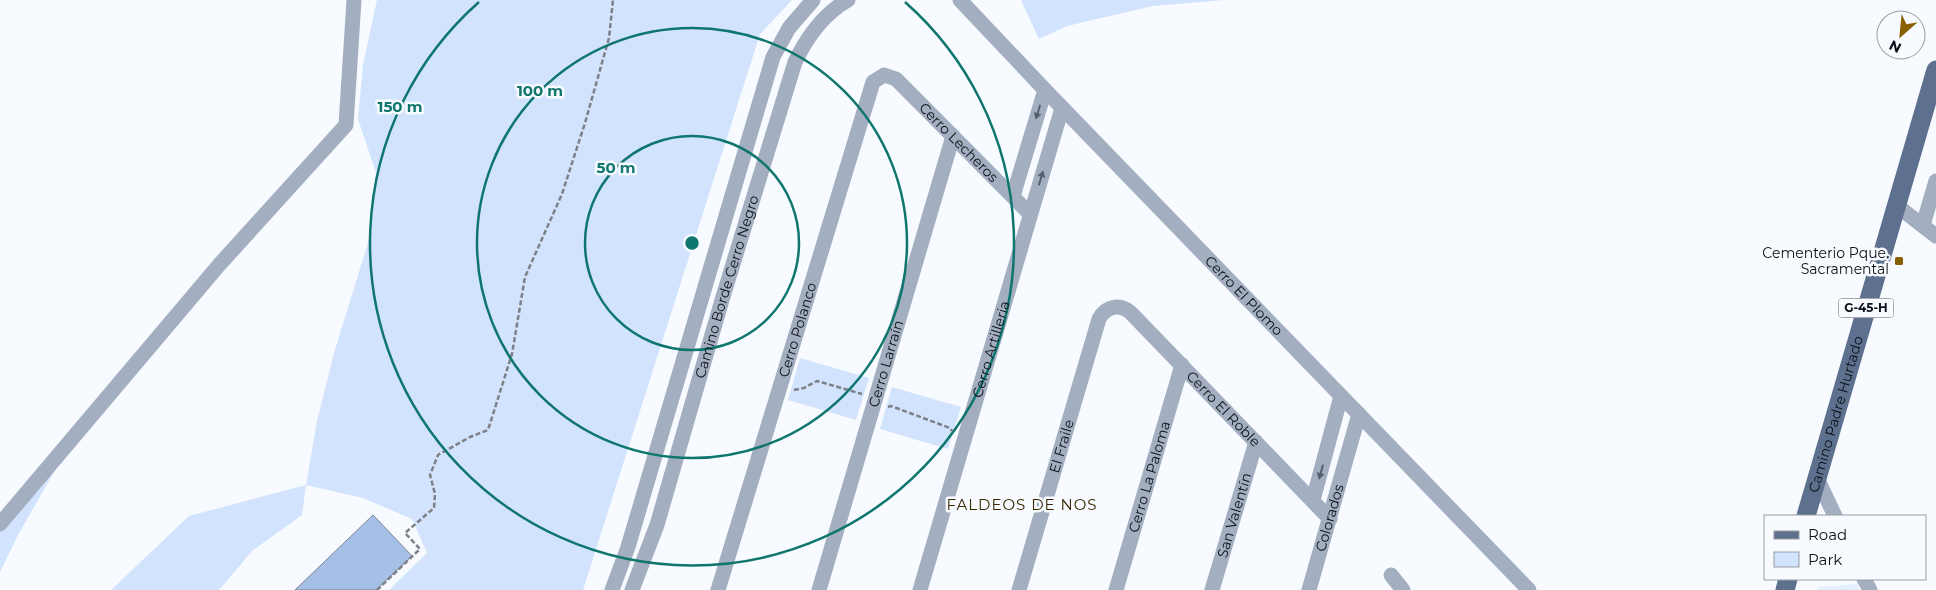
<svg xmlns="http://www.w3.org/2000/svg" width="1936" height="590" viewBox="0 0 1936 590" font-family="Montserrat,sans-serif">
<rect width="100%" height="100%" fill="#f7fafe"/>
<polygon fill="#e3eefe" points="1857,584 1859,590 1818,590 1819,587"/>
<g fill="#d2e3fd">
<polygon points="377,0 792,0 760,34 583,590 389,590 427,553 412,519 363,498 306,485 302,515 252,551 219,590 111,590 189,516 306,485 317,421 334,353 371,233 376,173 358,119 363,65"/>
<polygon points="1021,0 1224,0 1153,6 1067,26 1039,39"/>
<polygon points="800,358 869,378 856,420 788,400"/>
<polygon points="892,387 961,407 948,449 880,429"/>
<polygon points="62,458 19,533 0,572 0,530"/>
</g>
<polygon fill="#a6bfe6" stroke="#798598" points="373,515 412,556 376,590 295,590"/>
<g fill="none" stroke-linecap="round" stroke-linejoin="round">
<g stroke="#7d8187" stroke-width="2.5" stroke-dasharray="5 2.5" stroke-linecap="butt">
<polyline points="794,390 804,388 817,381 862,394"/>
<polyline points="888,407 891,406 950,428 952,431"/>
<polyline points="377,590 420,549 405,533 434,508 435,494 430,475 438,455 470,437 488,430 512,354 525,277 562,194 585,123 609,38 613,0"/>
</g>
<g stroke="#a3aec0" stroke-width="15">
<path id="s1" d="M960 0 1045 90 1529 590"/>
<polyline points="1013,196 1045,90"/>
<polyline points="1896,205 1936,236"/>
<polyline points="1923,225 1936,181"/>
<polyline points="1817,478 1835,516"/>
<polyline points="1313,500 1341,396"/>
<polyline points="0,524 219,265 346,125 354,0"/>
<polyline points="1391,575 1403,590"/>
<polyline points="1864,579 1870,590"/>
<polyline points="612,590 628,547 773,57 789,28 813,0"/>
<path id="s2" d="M632 590 657 525 722 300 795 62C807 37 823 14 848 0"/>
<path id="s3" d="M718 590 873 82 884 75 896 79 1030 214"/>
<path id="s4" d="M819 590 953 136"/>
<path id="s5" d="M920 590 1062 108"/>
<path id="s6" d="M1019 590 1099 319C1106 306 1120 303 1131 313L1330 519"/>
<path id="s7" d="M1116 590 1182 365"/>
<path id="s8" d="M1212 590 1256 442"/>
<path id="s9" d="M1309 590 1359 414"/>
</g>
<g stroke="#5d708e" stroke-width="19">
<path id="s10" d="M1806 516 1936 70"/>
<polyline points="1785,590 1788,579"/>
</g>
</g>
<defs><path id="oneway-solid" d="M-6-.8H1V-3.2L6.5 0L1 3.2V.8H-6Z" transform="scale(1.25)"/></defs>
<g fill="#585f6c">
<use href="#oneway-solid" transform="translate(1038 112) rotate(107)"/>
<use href="#oneway-solid" transform="translate(1041 178) rotate(-73)"/>
<use href="#oneway-solid" transform="translate(1321 472) rotate(106)"/>
</g>
<g fill="none" stroke="#0f766e" stroke-width="2.5">
<circle cx="692" cy="243" r="107"/>
<circle cx="692" cy="243" r="215"/>
<path d="M905 2A322 322 0 1 1 479 2"/>
</g>
<rect fill="#896000" stroke="#f7fafe" stroke-width="2" x="1894" y="256" width="10" height="10" rx="2.5"/>
<g text-anchor="middle" stroke-width="5" stroke-linejoin="round" paint-order="stroke">
<rect fill="#f7fafe" stroke="#52565c" stroke-width="1" x="1838.5" y="298.5" width="55" height="19" rx="4"/>
<g font-size="12" font-weight="bold" fill="#0c1017">
<text x="1866" y="312">G-45-H</text>
</g>
<g font-size="14" fill="#0c1017" stroke="#f7fafe">
<text dy="5" stroke="none"><textPath href="#s3" startOffset="646">Cerro Lecheros</textPath></text>
<text dy="5" stroke="none"><textPath href="#s2" startOffset="318">Camino Borde Cerro Negro</textPath></text>
<text dy="5" stroke="none"><textPath href="#s1" startOffset="410">Cerro El Plomo</textPath></text>
<text dy="5" stroke="none"><textPath href="#s3" startOffset="272">Cerro Polanco</textPath></text>
<text dy="5" stroke="none"><textPath href="#s5" startOffset="251">Cerro Artilleria</textPath></text>
<text dy="5" stroke="none"><textPath href="#s4" startOffset="236">Cerro Larraín</textPath></text>
<text dy="5" stroke="none"><textPath href="#s6" startOffset="454">Cerro El Roble</textPath></text>
<text dy="5" stroke="none"><textPath href="#s10" startOffset="106">Camino Padre Hurtado</textPath></text>
<text dy="5" stroke="none"><textPath href="#s6" startOffset="150">El Fraile</textPath></text>
<text dy="5" stroke="none"><textPath href="#s7" startOffset="118">Cerro La Paloma</textPath></text>
<text dy="5" stroke="none"><textPath href="#s8" startOffset="78">San Valentín</textPath></text>
<text dy="5" stroke="none"><textPath href="#s9" startOffset="75">Colorados</textPath></text>
</g>
<g font-size="14" fill="#0c1017" stroke="#f7fafe" text-anchor="end">
<text x="1889" y="258">Cementerio Pque.<tspan x="1889" dy="16">Sacramental</tspan></text>
</g>
<g font-size="15" letter-spacing="1" fill="#3a2600" stroke="#f7fafe">
<text x="1022" y="510">FALDEOS DE NOS</text>
</g>
</g>
<circle cx="692" cy="243" r="8" fill="#0f766e" stroke="#f7fafe" stroke-width="2.5"/>
<g font-size="15" text-anchor="middle" font-weight="bold" fill="#0f766e" stroke="#f7fafe" stroke-width="5" stroke-linejoin="round" paint-order="stroke">
<text x="540" y="96">100 m</text>
<text x="400" y="112">150 m</text>
<text x="616" y="173">50 m</text>
</g>
<rect x="1764" y="515" width="162" height="65" fill="#f7fafe" stroke="#999ca2"/>
<rect x="1774" y="531" width="25" height="8" fill="#5d708e" stroke="#999ca2"/>
<text x="1808" y="540" font-size="15" fill="#0c1017">Road</text>
<rect x="1774" y="552" width="25" height="15" fill="#d2e3fd" stroke="#999ca2"/>
<text x="1808" y="565" font-size="15" fill="#0c1017">Park</text>
<g transform="translate(1901 35) rotate(207)"><circle r="24" fill="#f7fafe" stroke="#999ca2"/>
<path d="M0-4L9 19L0 12L-9 19Z" fill="#896000"/>
<text y="-8" font-size="14" font-weight="bold" text-anchor="middle" fill="#0c1017">N</text>
</g>
</svg>
